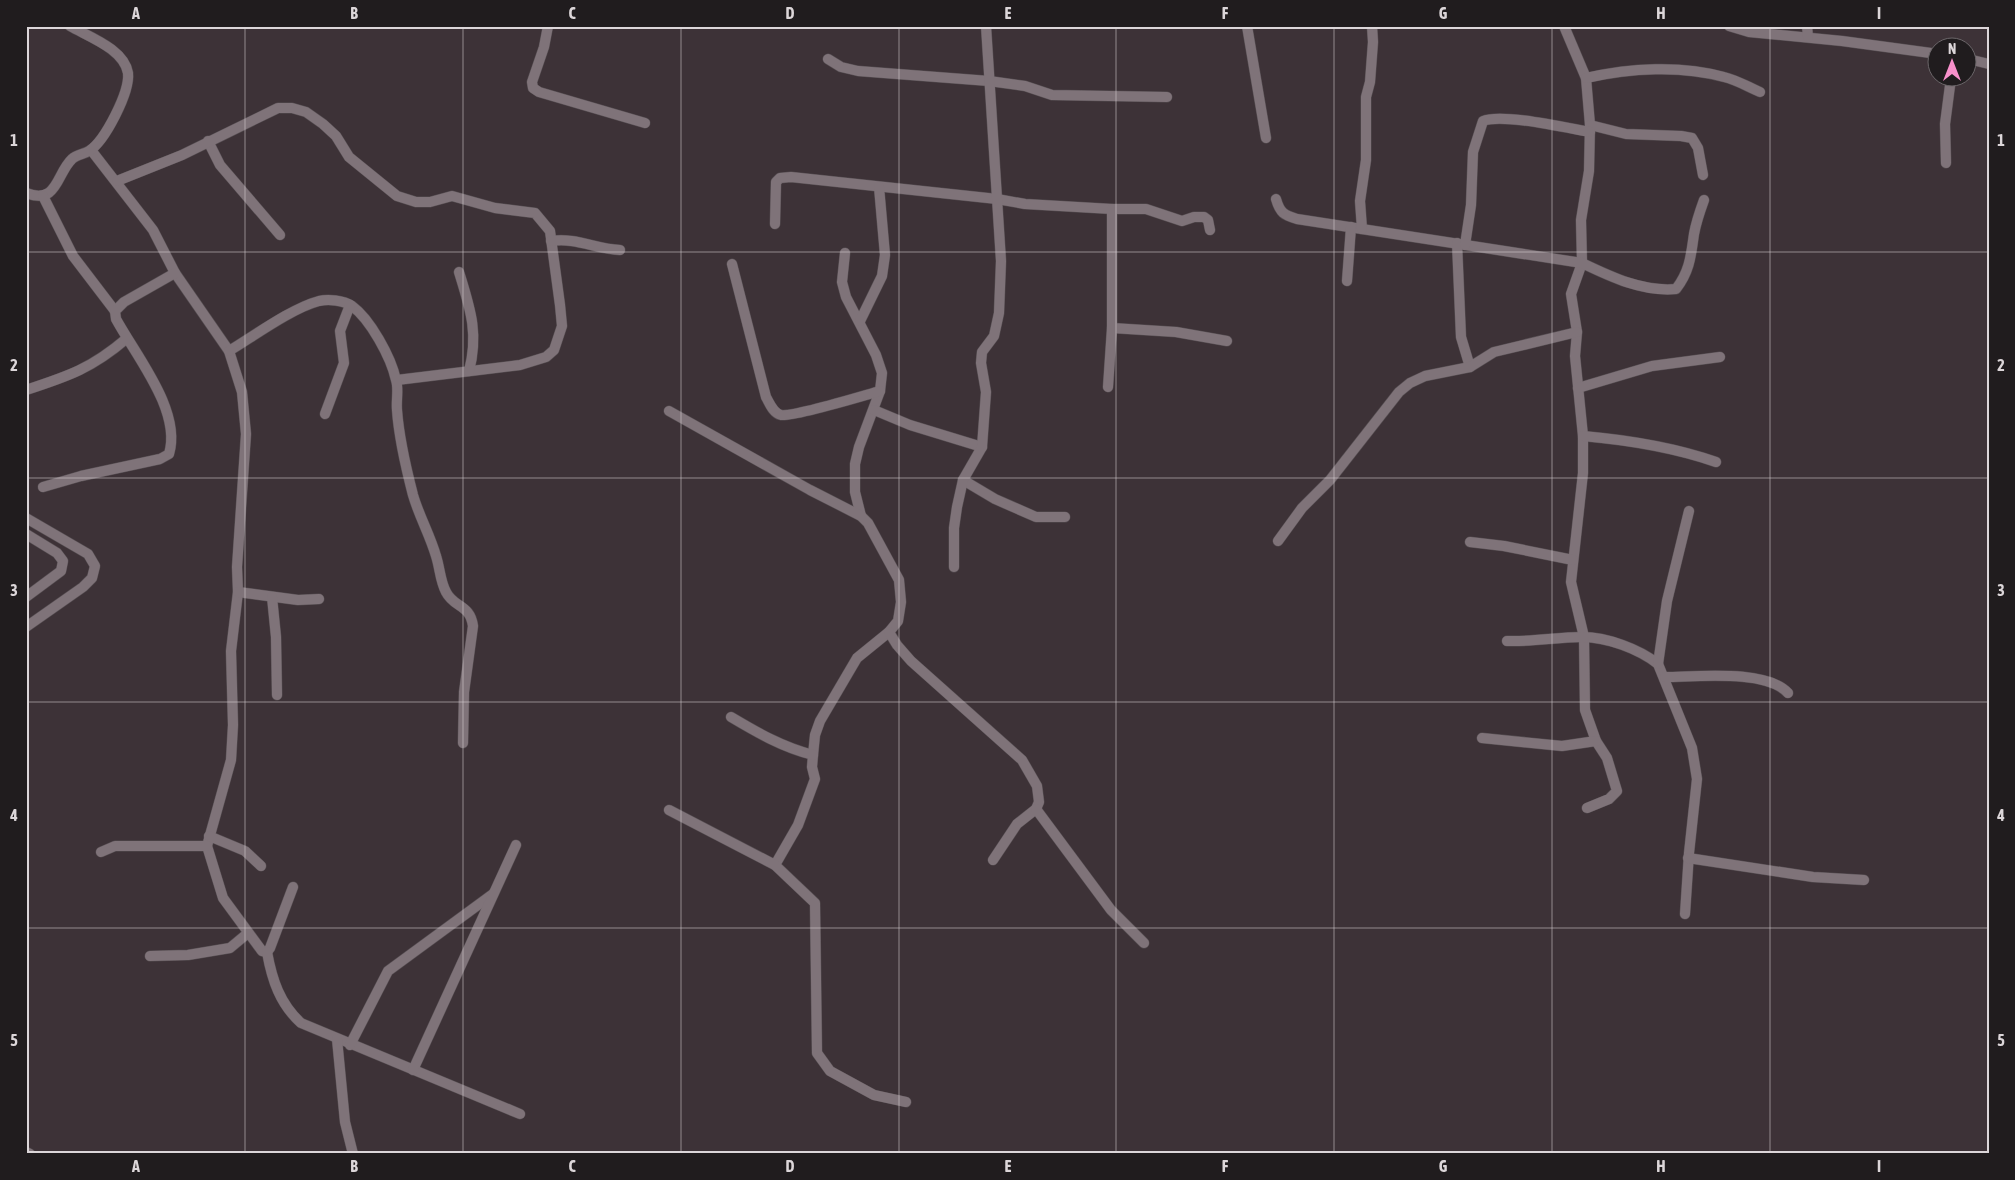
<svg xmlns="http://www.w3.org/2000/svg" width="2015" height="1180" viewBox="0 0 2015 1180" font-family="'Asap Condensed',sans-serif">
<rect width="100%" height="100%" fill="#3d3237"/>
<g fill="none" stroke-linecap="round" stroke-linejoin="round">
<defs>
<g id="minor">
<polyline points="548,26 544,47 532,82 533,88 539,92 645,123"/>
<polyline points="1247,26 1266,138"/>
<polyline points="1564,26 1586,78 1590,125 1589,171 1581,220 1582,263 1571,294 1577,332 1575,356 1583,436 1583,473 1571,582 1584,637 1585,710 1596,741 1607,758 1617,791 1609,799 1587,808"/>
<polyline points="1729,26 1749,32 1842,41 1938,54"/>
<polyline points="1807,26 1808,37"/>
<polyline points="828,59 841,67 858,71 989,81 1025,86 1052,95 1167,97"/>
<polyline points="1968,59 1989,64"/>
<path d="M1586 78C1630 68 1681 65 1724 77 1737 80 1748 87 1760 92"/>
<polyline points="1590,125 1626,134 1681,136 1692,138 1698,148 1703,175"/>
<polyline points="208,141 220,165 280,235"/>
<polyline points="91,150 153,230 175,273 229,351 242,392 246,434 237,567 238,592 231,651 233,725 231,760 207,846 223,898 262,951 267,952 270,948 293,887"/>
<polyline points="1946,163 1945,124 1951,78"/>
<polyline points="117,181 182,155 278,108 292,108 306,112 323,124 336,136 349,157 397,196 416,202 430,202 452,196 495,208 535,213 550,231 560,305 562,326 554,350 546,357 520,365 397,380"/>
<path d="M26 193C58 205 56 174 72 159 76 155 84 154 89 151 105 141 130 92 128 73 124 49 89 37 70 26"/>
<polyline points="43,196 73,256 115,311"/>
<path d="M1276 199C1280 213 1284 215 1297 219L1582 263C1611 277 1643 292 1676 289 1690 271 1691 255 1694 234 1696 223 1700 211 1704 200"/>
<polyline points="775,224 776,182 780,178 791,177 997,199 1025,204 1112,209 1146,209 1182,221 1194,217 1204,217 1208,220 1210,230"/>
<polyline points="1362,229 1360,201 1366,160 1366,97 1370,82 1373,42 1372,26"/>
<path d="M551 241C575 237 596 249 620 250"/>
<polyline points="1457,243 1461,337 1470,367"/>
<path d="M1465 245 1471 205 1473 152 1483 121C1502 113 1567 128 1590 132"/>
<polyline points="845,253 842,282 846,297 876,355 882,373 880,391 859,447 855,464 855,492 861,516"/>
<path d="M732 264 766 397C770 404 773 413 781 415 794 417 862 396 880 391"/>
<path d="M459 272C470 308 479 333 469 371"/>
<polyline points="1347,281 1351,227"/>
<polyline points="860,321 882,276 885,255 879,187"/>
<polyline points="1112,328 1176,332 1227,341"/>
<path d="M229 351C254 336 292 308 319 301 328 299 343 300 352 306 370 319 391 357 396 380 399 389 396 400 397 410 399 439 406 468 413 495 419 516 430 535 436 556 440 568 440 581 446 592 454 608 470 604 473 626L464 692 463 743"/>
<polyline points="1108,387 1112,328 1112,209"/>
<polyline points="1578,388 1652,366 1720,357"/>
<path d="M26 390C69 376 92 368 126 339"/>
<polyline points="874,410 910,425 982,447"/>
<polyline points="669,411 810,490 861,516 868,523 899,580 901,602 898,621 889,632 857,658 820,721 815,735 813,755 812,767 815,779 798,825 775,865"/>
<polyline points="325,414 344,363 340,331 350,305"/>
<path d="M1583 436C1628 440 1673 447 1716 462"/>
<polyline points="963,480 995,499 1036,517 1065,517"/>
<path d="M43 487 81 476 160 459 169 454C182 411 136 356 116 319L115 311 124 302 175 273"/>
<polyline points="26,518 88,554 95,566 92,578 83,587 26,627"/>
<polyline points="26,534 57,553 63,561 61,571 26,597"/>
<polyline points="1278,541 1302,508 1330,480 1399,392 1410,383 1425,376 1470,367 1494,352 1577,332"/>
<polyline points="1470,542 1504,546 1573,560"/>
<polyline points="954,567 954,528 957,507 963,480 982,447 986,392 981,363 982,352 994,336 999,313 1001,261 986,26"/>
<polyline points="238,592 298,600 319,599"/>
<polyline points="272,597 276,637 277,695"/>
<polyline points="889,632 897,645 911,661 1022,760 1037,786 1039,802 1036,809 1017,824 993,860"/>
<path d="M1507 641C1533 642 1557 637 1582 637 1607 637 1639 649 1658 664L1692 748 1697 779 1689 853 1685 914"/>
<polyline points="1658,664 1667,601 1689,511"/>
<path d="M1665 677C1696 677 1766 669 1788 693"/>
<path d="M731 717C758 733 782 747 813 755"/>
<polyline points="1482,738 1562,746 1596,741"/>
<polyline points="1036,809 1111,910 1144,943"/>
<polyline points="669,810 775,865 815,903 817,1053 830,1071 874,1095 906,1102"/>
<polyline points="209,836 245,851 261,866"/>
<polyline points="101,852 115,846 207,846"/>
<polyline points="1688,858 1813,877 1864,880"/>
<path d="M267 952C272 980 280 1004 301 1023L520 1114"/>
<polyline points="150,956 188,955 230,948 248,933"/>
<polyline points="337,1039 345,1122 353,1154"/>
<polyline points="350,1045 388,971 493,894"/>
<polyline points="413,1070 516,845"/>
<polyline points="26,1152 30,1154"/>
</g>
</defs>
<use href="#minor" stroke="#574f53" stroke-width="11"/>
<use href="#minor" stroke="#7f7379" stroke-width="10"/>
</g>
<path fill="none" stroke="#dcd6d9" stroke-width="1" stroke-opacity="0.55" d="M245 26V1154M463 26V1154M681 26V1154M899 26V1154M1116 26V1154M1334 26V1154M1552 26V1154M1770 26V1154M26 252H1989M26 478H1989M26 702H1989M26 928H1989"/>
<rect width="2015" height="1180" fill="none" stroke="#201c1e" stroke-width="55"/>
<g transform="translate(1952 62)"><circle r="24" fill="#201c1e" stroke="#6b6669"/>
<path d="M0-4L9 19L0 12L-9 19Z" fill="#f890cb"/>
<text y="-8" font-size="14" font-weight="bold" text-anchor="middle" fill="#dcd6d9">N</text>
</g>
<rect x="28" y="28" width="1960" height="1124" fill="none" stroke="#dcd6d9" stroke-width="2"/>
<g font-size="16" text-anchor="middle" font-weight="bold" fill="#dcd6d9">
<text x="136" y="19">A</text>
<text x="354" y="19">B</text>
<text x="572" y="19">C</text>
<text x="790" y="19">D</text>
<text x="1008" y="19">E</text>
<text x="1225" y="19">F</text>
<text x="1443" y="19">G</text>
<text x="1661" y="19">H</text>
<text x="1879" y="19">I</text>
<text x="14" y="146">1</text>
<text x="2001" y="146">1</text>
<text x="14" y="371">2</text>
<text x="2001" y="371">2</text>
<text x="14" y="596">3</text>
<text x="2001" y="596">3</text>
<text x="14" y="821">4</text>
<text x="2001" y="821">4</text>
<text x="14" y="1046">5</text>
<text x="2001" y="1046">5</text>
<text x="136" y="1172">A</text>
<text x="354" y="1172">B</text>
<text x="572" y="1172">C</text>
<text x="790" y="1172">D</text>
<text x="1008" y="1172">E</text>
<text x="1225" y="1172">F</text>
<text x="1443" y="1172">G</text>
<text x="1661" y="1172">H</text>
<text x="1879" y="1172">I</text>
</g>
</svg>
